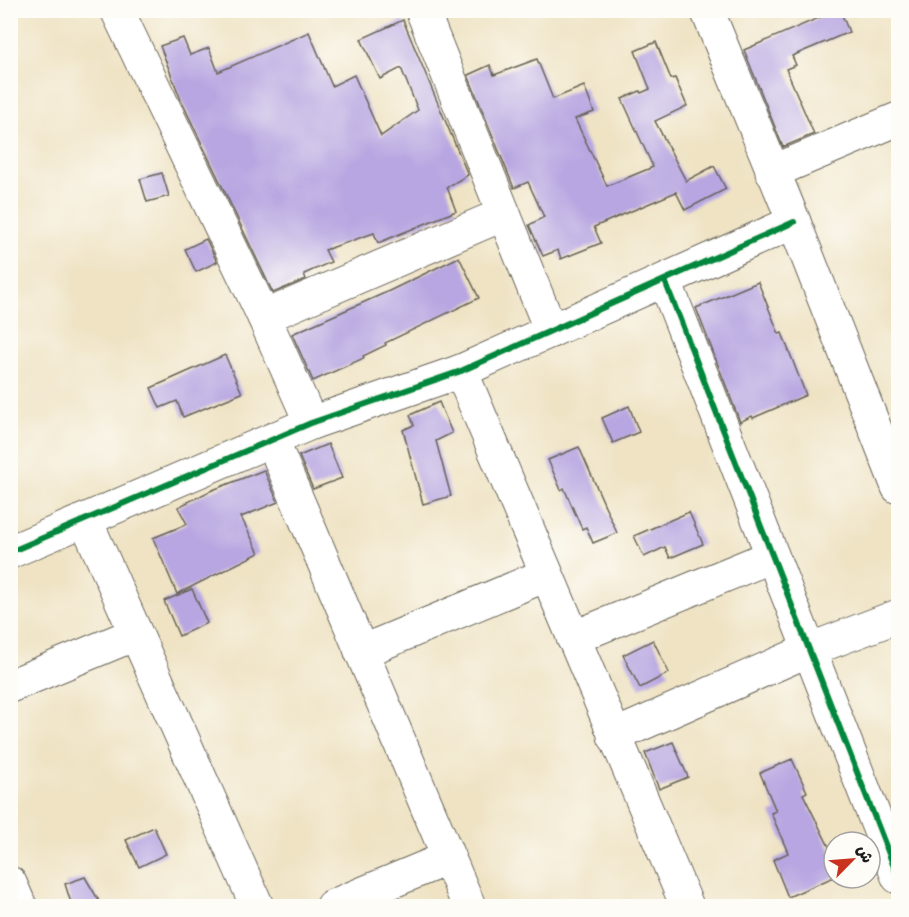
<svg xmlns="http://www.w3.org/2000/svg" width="909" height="917" viewBox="0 0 909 917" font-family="'Gochi Hand','Playpen Sans Arabic',sans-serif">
<rect width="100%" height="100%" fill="#fdfcf7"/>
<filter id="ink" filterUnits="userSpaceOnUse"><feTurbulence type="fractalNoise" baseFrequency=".0167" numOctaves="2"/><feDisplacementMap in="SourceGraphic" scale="12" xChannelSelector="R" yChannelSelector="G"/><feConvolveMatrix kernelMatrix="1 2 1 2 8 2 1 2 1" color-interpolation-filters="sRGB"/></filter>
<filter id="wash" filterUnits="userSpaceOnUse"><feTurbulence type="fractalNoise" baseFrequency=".008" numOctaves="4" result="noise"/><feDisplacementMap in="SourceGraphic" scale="24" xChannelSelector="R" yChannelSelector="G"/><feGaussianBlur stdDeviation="1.35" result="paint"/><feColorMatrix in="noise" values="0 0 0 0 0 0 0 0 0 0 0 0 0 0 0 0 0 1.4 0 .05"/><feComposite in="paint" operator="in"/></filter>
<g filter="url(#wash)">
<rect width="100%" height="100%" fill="#efe3c4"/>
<g id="blocks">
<g fill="#b7a6e1">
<polygon points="837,10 840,10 849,32 792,56 796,65 786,69 814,134 783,147 744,50"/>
<polygon points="403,20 468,175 447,187 456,211 378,243 374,233 325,250 331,262 304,274 306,279 273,293 181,100 160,46 183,38 190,55 209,48 218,72 309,32 332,86 354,75 381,136 418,110 401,68 380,79 361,39"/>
<polygon points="656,42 671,79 675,78 687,106 655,121 686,181 714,166 726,189 685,210 676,192 594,227 601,243 561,259 558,250 543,256 529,225 544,217 528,182 514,188 468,75 490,65 494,75 537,59 553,99 584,86 594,112 575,119 607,186 653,167 622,99 640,91 641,93 650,89 635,51"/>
<polygon points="162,173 169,196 147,202 140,179"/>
<polygon points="206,239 217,262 196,272 185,249"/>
<polygon points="459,257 479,298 385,343 386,345 363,356 364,358 313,381 292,334 387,292"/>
<polygon points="758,282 779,334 782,333 806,395 753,418 752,416 740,422 696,308"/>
<polygon points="225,355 242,393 183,417 177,401 160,408 151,388"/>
<polygon points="439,402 452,433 436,441 451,496 423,504 403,430 414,425 410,415"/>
<polygon points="629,406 639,432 613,443 602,418"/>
<polygon points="328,444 342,478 313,489 299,456"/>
<polygon points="579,447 617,533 593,543 586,527 582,529 564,488 561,490 548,460"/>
<polygon points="264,470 278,502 241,517 259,553 177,594 153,538 187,524 178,507 210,491"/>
<polygon points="689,512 703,544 670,558 665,547 644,557 634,536"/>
<polygon points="192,589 207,623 179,636 164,601"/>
<polygon points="653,640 669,673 640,688 623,655"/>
<polygon points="673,742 688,777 659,789 645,753"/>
<polygon points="792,759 807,792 803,794 834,857 834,877 788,897 773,860 788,853 771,813 776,811 760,773"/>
<polygon points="154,827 166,854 139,867 126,840"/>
<polygon points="85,877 102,906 72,906 65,884"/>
</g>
</g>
</g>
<g filter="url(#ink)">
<use href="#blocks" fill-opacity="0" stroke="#666257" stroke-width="1.5"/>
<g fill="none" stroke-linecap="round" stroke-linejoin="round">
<defs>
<g id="street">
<polyline points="117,10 264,317 311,423"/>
<polyline points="422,10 551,331"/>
<polyline points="707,10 794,222 898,487"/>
<polyline points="772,172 898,119"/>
<polyline points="665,281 898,877"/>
<polyline points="264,317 504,214"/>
<polyline points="461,371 687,906"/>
<polyline points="272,440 469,906"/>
<polyline points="86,521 257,906"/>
<polyline points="10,552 311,423 461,371 794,222"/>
<polyline points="573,638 772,556"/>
<polyline points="361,652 546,575"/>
<polyline points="10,686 135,634"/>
<polyline points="614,736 809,650 898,616"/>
<polyline points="10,883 20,906"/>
<polyline points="333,906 448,858"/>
</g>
</defs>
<use href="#street" stroke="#666257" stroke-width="35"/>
<use href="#street" stroke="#fff" stroke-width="33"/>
<defs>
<g id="cycleway">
<polyline points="665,281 898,877"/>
<polyline points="10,552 311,423 461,371 794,222"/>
</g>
</defs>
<use href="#cycleway" stroke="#fdfcf7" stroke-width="10"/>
<use href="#cycleway" stroke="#00873e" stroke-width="6"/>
</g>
</g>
<rect width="909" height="917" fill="none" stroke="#fdfcf7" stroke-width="36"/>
<g transform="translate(852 860) rotate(65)"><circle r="28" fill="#fdfcf7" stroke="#a3a29f" stroke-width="1.5"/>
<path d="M0-4.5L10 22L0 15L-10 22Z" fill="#c8321e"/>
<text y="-9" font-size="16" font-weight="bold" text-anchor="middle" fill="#1c1c1c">ش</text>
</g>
</svg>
